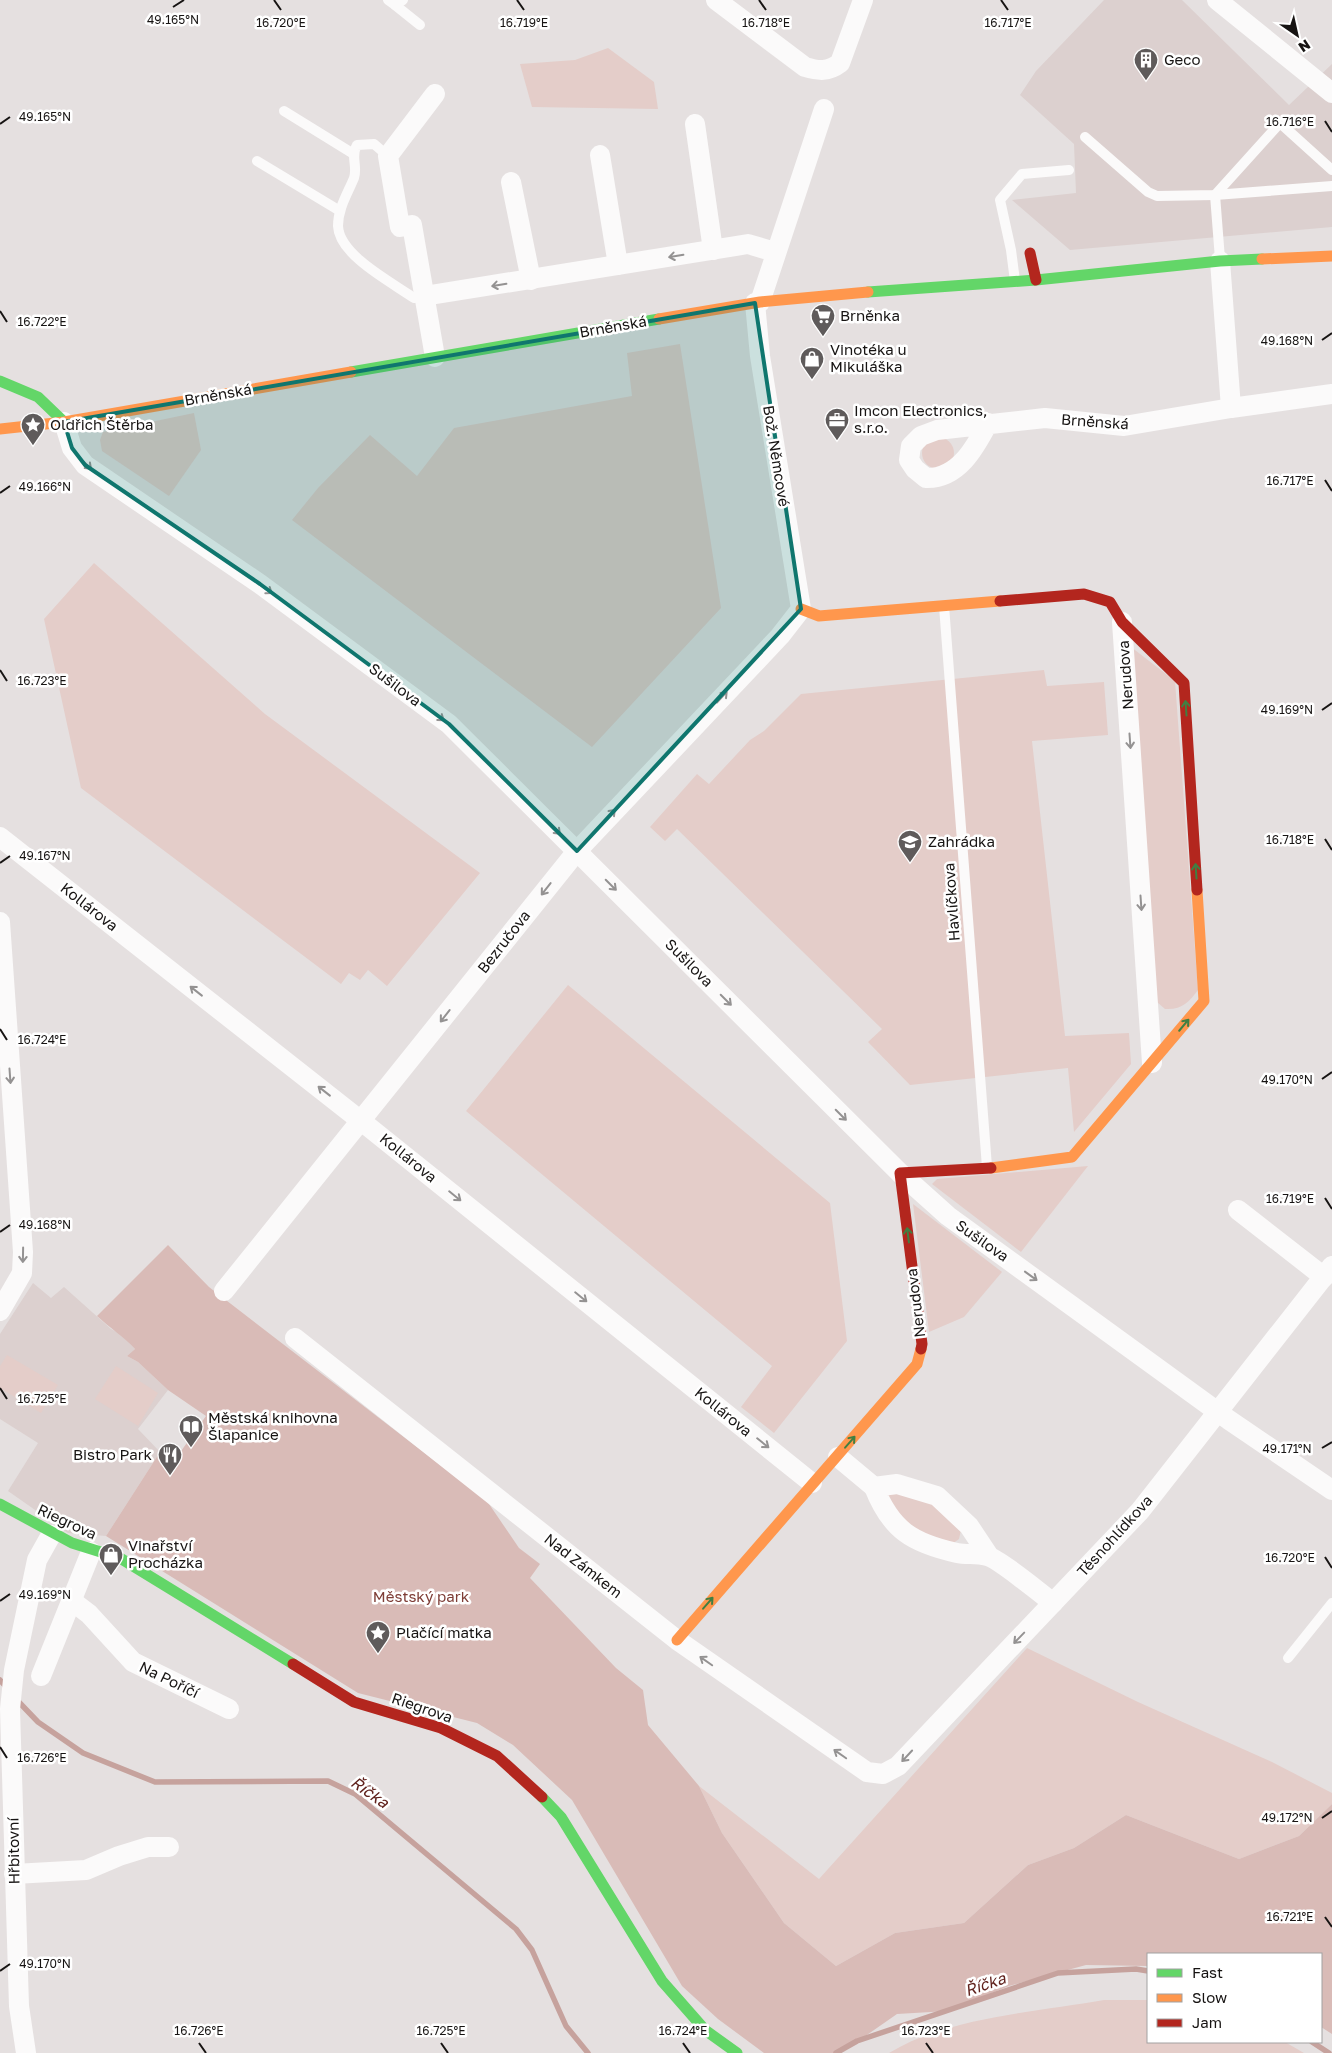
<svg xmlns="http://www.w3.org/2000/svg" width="1332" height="2053" viewBox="0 0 1332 2053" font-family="'Golos Text',sans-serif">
<rect width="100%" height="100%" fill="#e5e0e0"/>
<g fill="#dcd0cf">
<polygon points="1104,0 1182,0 1289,105 1332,64 1332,227 1070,250 1012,200 1076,193 1074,144 1020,95 1036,71"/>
<polygon points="33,1283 51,1298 64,1287 111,1329 121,1334 135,1349 127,1356 138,1362 168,1390 138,1429 160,1452 106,1536 68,1533 8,1491 38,1443 0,1419 0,1334"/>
</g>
<g fill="#e4cdc9">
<polygon points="608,48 654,82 658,109 532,107 520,64 575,60"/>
<polygon points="680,344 721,608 592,747 292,520 318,488 370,435 417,476 454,428 632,396 627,353"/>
<polygon points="194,413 201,450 169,496 102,451 100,440 103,432"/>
<circle cx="938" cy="453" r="16"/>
<polygon points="94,563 265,714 480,873 387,986 368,970 360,980 349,973 341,984 81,788 44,619"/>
<path d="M1131 647 1175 681 1198 990C1189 1002 1182 1010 1165 1009L1157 1002Z"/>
<polygon points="1044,670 1047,686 1104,682 1108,735 1032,741 1065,1036 1129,1033 1131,1064 1074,1132 1068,1068 910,1085 868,1042 882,1029 677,829 665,841 650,827 697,774 709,784 750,740 764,731 801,694"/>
<polygon points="568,985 830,1203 847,1341 774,1433 741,1407 772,1366 466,1111"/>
<polygon points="1088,1166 1021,1252 932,1184 937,1179"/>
<polygon points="913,1204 1002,1272 964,1317 929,1332"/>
<polygon points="7,1355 58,1385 41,1413 0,1388 0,1366"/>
<polygon points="116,1366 158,1393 138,1426 95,1399"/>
<polygon points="896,1490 931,1501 961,1530 959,1539 952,1544 901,1524 886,1495"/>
<polygon points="1027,1648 1138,1702 1272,1762 1332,1793 1332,1804 1299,1836 1239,1859 1126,1815 1074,1848 1028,1865 964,1923 895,1933 836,1966 784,1923 722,1833 699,1786 819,1879"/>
<path d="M1104 2000H1148V2042H1285L1304 2053H889C948 2017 1036 2012 1104 2000Z"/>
</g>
<path fill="#d9bbb7" d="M168 1245 209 1287 487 1501 519 1548 540 1564 530 1578 616 1668 643 1690 648 1725 699 1786 722 1833 784 1923 836 1966 895 1933 964 1923 1028 1865 1074 1848 1126 1815 1239 1859 1299 1836 1332 1804V2034L1321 2027V1954H1148V1966L1086 1965 1009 1986 948 2011 897 2014 841 2053H764L718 2019 682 1986 572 1800 513 1745 477 1723 358 1693 106 1536 160 1452 174 1461 206 1416 168 1390 138 1362 127 1356 135 1349C123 1336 110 1328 97 1316Z"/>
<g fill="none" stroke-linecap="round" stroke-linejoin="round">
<g stroke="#c6a29d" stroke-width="5.5">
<polyline points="0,1680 8,1689"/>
<polyline points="15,1698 38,1722 83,1753 155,1782 328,1781 355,1794 516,1929 532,1950 566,2026 588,2053"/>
<polyline points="1312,2042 1329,2053"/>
<polyline points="836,2053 857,2041 1058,1973 1136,1969 1148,1971"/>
</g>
<g stroke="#fbfafa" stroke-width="10">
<polyline points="388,0 395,5 403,0"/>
<polyline points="395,5 420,25"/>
<polyline points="284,111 352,153"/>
<polyline points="1085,137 1148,192 1157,196 1215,195 1332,186"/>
<path d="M388 156 374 144 357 145C350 156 358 166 354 178 348 193 338 208 338 226 339 255 391 282 414 298L424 296"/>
<polyline points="257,161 340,211"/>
<polyline points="1220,259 1215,195 1280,123 1332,170"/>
<polyline points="1015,281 1011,250 1000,200 1022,174 1069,170"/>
<polyline points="944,606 987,1167"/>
<polyline points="1288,1658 1332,1603"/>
</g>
<g stroke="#fbfafa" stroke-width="20">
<path d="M716 0 805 67C819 71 828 72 840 63L863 0"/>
<polyline points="1217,0 1332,93"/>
<polyline points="435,94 388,156 400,227 412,225 435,357"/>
<polyline points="695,124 713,250"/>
<polyline points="600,155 618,265"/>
<polyline points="511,182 531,280"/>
<polyline points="1220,261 1231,408 1332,394"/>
<polyline points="424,296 748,244 775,252"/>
<polyline points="760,302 824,109"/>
<polyline points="64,422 72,448 85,465 260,584 449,724 900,1173 948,1216 1229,1420 1332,1490"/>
<path d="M988 423C975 448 958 479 926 478L915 469 909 460 911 446 921 436 937 430 1045 418 1124 426 1231 408"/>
<polyline points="1122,622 1152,1063"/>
<polyline points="0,837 370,1128 812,1483"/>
<polyline points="0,922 23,1252 22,1273 0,1311"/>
<polyline points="1238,1210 1324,1277"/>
<polyline points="224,1291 577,851 780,636 801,609 760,356 755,303"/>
<polyline points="295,1338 677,1640 867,1772 883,1774 898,1766 1140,1511 1332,1266"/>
<polyline points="838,1457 874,1487"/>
<path d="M989 1556 969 1526 937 1496 897 1484 874 1487C891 1530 912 1543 957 1553 967 1555 977 1553 987 1556 997 1558 1042 1594 1053 1603"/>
<polyline points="72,1601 89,1614 133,1662 229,1709"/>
<polyline points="41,1676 91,1552"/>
<polyline points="14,1874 86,1870 119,1856 148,1847 169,1847"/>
<polyline points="26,2053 19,2006 10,1709 14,1670 37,1560 51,1535"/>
</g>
<g stroke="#63d668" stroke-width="11">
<polyline points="868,292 1036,280 1220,261 1262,259"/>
<polyline points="351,372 659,319"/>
<polyline points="0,381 38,397 64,422"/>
<polyline points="0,1504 72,1543 120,1558 293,1664"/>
<polyline points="542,1797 561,1817 662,1981 705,2030 737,2053"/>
</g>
<g stroke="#ff974d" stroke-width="11">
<polyline points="1262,259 1332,256"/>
<polyline points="659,319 760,302 868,292"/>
<polyline points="0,429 64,422 351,372"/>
<polyline points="801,609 819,616 1000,601"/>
<polyline points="991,1168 1072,1157 1204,1001 1197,890"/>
<polyline points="677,1640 917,1364 921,1349"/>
</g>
<g stroke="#b3261e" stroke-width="11">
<polyline points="1030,253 1036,280"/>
<polyline points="1000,601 1084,594 1110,602 1122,622 1184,683 1197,890"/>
<polyline points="921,1349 922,1344 900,1173 991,1168"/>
<polyline points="293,1664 354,1702 441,1728 497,1756 542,1797"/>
</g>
</g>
<defs><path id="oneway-shaft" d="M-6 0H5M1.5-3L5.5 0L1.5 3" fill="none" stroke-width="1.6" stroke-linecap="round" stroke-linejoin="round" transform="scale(1.25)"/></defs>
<g stroke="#949292">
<use href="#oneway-shaft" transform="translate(676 256) rotate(171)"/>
<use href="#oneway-shaft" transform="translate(499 285) rotate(171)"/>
<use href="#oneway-shaft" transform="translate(86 464) rotate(44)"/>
<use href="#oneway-shaft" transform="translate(266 589) rotate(36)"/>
<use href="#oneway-shaft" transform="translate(722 697) rotate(-47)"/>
<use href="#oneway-shaft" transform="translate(438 716) rotate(37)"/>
<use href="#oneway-shaft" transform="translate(1130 741) rotate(86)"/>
<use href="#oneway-shaft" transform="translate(610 815) rotate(-47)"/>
<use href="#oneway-shaft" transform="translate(555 829) rotate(45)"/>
<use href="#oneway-shaft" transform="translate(611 885) rotate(45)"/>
<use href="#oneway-shaft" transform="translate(546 889) rotate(128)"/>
<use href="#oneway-shaft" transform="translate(1141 903) rotate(86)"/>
<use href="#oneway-shaft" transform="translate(196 991) rotate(-142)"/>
<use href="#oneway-shaft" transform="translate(726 1000) rotate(45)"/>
<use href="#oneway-shaft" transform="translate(445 1016) rotate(128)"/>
<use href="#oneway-shaft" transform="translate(10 1076) rotate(86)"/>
<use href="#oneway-shaft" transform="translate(324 1091) rotate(-142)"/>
<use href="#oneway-shaft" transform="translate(841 1115) rotate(45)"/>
<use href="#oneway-shaft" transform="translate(455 1196) rotate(39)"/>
<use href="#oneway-shaft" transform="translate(23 1255) rotate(91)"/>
<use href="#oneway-shaft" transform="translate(1031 1276) rotate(36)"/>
<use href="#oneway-shaft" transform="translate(581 1297) rotate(39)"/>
<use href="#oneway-shaft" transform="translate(763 1443) rotate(39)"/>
<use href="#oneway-shaft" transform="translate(1019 1638) rotate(134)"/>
<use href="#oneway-shaft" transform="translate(706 1661) rotate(-145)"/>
<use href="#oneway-shaft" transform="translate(840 1754) rotate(-145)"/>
<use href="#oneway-shaft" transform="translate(907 1756) rotate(133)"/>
</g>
<g stroke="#417f42">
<use href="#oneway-shaft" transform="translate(1186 708) rotate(-94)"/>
<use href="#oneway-shaft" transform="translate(1196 871) rotate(-94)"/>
<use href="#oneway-shaft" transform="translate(1184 1025) rotate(-50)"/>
<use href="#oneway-shaft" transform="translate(908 1235) rotate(-97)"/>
<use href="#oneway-shaft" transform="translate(850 1442) rotate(-49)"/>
<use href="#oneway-shaft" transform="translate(708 1603) rotate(-49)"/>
</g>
<path fill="#0f766e" fill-opacity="0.2" stroke="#0f766e" stroke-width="4" stroke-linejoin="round" d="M755 303 801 609 577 851 449 724 260 584 85 465 72 448 64 422Z"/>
<path fill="none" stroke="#171413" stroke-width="2" d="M274 0 281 10M517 0 524 10M759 0 766 10M1001 0 1008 10M173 7 184 0M1325 121 1332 132M0 124 10 117M0 311 7 322M1322 340 1332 333M1325 480 1332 491M0 493 10 486M0 670 7 681M1322 710 1332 703M1325 839 1332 850M0 863 10 856M0 1029 7 1040M1322 1079 1332 1072M1325 1198 1332 1209M0 1232 10 1225M0 1388 7 1399M1322 1448 1332 1442M1325 1557 1332 1568M0 1601 10 1594M0 1747 7 1758M1322 1818 1332 1811M1325 1917 1332 1927M0 1971 10 1964M199 2043 206 2053M441 2043 448 2053M683 2043 690 2053M926 2043 933 2053"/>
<defs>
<symbol id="building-pin" viewBox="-11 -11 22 30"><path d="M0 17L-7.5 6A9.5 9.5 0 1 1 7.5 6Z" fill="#5f5b5b" stroke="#fff"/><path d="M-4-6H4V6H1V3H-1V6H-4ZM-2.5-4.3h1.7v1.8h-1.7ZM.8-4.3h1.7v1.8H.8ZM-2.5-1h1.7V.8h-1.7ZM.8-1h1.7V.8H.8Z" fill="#fff"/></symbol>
<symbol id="supermarket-pin" viewBox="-11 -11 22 30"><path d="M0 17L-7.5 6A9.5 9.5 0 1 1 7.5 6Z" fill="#5f5b5b" stroke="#fff"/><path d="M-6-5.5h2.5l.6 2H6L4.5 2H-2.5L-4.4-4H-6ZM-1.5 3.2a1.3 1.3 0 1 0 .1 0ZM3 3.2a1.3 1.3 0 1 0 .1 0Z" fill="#fff"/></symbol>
<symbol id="shop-pin" viewBox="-11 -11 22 30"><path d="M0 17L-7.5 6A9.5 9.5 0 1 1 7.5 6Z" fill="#5f5b5b" stroke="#fff"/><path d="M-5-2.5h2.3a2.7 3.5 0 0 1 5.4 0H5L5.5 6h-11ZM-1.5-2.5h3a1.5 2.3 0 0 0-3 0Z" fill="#fff"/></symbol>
<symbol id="office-pin" viewBox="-11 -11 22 30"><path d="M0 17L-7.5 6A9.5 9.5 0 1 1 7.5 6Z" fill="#5f5b5b" stroke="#fff"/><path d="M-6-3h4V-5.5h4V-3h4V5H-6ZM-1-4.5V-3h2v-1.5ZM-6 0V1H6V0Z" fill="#fff"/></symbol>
<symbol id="sight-pin" viewBox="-11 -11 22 30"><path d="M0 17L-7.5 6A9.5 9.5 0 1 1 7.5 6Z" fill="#5f5b5b" stroke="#fff"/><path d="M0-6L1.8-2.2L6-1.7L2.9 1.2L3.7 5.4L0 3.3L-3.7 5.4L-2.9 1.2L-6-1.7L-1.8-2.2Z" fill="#fff"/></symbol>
<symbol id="school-pin" viewBox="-11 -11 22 30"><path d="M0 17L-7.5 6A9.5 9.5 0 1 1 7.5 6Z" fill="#5f5b5b" stroke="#fff"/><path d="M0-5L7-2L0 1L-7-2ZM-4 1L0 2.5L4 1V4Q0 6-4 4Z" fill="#fff"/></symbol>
<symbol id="library-pin" viewBox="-11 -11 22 30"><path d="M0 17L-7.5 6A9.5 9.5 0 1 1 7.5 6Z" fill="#5f5b5b" stroke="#fff"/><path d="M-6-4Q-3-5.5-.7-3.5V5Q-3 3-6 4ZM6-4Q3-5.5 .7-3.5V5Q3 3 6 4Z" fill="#fff"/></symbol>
<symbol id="restaurant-pin" viewBox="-11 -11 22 30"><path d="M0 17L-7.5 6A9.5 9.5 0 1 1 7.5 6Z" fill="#5f5b5b" stroke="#fff"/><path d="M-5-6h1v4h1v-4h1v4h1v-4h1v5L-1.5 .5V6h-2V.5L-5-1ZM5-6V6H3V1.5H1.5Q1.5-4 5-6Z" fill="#fff"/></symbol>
</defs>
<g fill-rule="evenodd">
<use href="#building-pin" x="1132" y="46" width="28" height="38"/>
<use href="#supermarket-pin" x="809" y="302" width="28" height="38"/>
<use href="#shop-pin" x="798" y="345" width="28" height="38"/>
<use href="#office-pin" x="823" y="406" width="28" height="38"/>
<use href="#sight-pin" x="19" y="411" width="28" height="38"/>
<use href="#school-pin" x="896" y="828" width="28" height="38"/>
<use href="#library-pin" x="177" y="1413" width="28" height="38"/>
<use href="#restaurant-pin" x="156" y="1441" width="28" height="38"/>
<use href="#shop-pin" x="97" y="1541" width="28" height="38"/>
<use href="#sight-pin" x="364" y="1619" width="28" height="38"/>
</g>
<g text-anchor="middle" stroke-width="5" stroke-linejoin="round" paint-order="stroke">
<g font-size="15" fill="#171413" stroke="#fff" text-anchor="start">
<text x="1164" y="65">Geco</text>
<text x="840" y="321">Brněnka</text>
<text x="830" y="355">Vinotéka u<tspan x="830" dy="17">Mikuláška</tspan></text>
<text x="854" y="416">Imcon Electronics,<tspan x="854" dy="17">s.r.o.</tspan></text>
<text x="50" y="430">Oldřich Štěrba</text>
<text x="928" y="847">Zahrádka</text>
<text x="208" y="1423">Městská knihovna<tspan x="208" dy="17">Šlapanice</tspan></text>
<text x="152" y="1460" text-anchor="end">Bistro Park</text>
<text x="128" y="1551">Vinařství<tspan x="128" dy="17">Procházka</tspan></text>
<text x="396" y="1638">Plačící matka</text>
</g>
<g font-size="15" fill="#171413" stroke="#fff">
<text transform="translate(613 327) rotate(-10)" y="5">Brněnská</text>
<text transform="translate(218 395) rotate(-10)" y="5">Brněnská</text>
<text transform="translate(1095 422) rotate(4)" y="5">Brněnská</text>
<text transform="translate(776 456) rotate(81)" y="5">Bož. Němcové</text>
<text transform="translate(1126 675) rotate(-94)" y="5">Nerudova</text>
<text transform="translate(395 685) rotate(37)" y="5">Sušilova</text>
<text transform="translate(952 902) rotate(-94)" y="5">Havlíčkova</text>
<text transform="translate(89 907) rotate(38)" y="5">Kollárova</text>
<text transform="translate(504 942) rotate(-52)" y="5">Bezručova</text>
<text transform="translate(689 963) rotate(45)" y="5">Sušilova</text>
<text transform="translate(408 1158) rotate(39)" y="5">Kollárova</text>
<text transform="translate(982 1241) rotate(35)" y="5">Sušilova</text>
<text transform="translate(916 1303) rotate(-97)" y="5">Nerudova</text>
<text transform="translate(723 1412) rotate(39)" y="5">Kollárova</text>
<text transform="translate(67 1522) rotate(25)" y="5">Riegrova</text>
<text transform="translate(1115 1536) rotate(-48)" y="5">Těsnohlídkova</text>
<text transform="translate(583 1566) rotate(38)" y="5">Nad Zámkem</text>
<text transform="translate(169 1680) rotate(26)" y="5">Na Poříčí</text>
<text transform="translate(422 1708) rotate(19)" y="5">Riegrova</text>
<text transform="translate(14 1851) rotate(-91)" y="5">Hřbitovní</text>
</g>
<g font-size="15" fill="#7e3d36" stroke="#fff">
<text x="421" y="1602">Městský park</text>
</g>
<g font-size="16" font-style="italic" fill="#60221d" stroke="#fff">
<text transform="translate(370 1792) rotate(35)" y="6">Říčka</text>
<text transform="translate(985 1984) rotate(-19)" y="6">Říčka</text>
</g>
</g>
<g font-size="12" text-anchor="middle" fill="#171413" stroke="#fff" stroke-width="5" stroke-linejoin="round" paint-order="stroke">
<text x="173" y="24">49.165°N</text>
<text x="281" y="27">16.720°E</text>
<text x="766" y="27">16.718°E</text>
<text x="1008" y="27">16.717°E</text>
<text x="524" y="27">16.719°E</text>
<text x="45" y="121">49.165°N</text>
<text x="1290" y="126">16.716°E</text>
<text x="42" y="326">16.722°E</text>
<text x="1287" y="345">49.168°N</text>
<text x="1290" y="485">16.717°E</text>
<text x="45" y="491">49.166°N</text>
<text x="42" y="685">16.723°E</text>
<text x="1287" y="714">49.169°N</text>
<text x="1290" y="844">16.718°E</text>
<text x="45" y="860">49.167°N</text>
<text x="42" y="1044">16.724°E</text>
<text x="1287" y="1084">49.170°N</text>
<text x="1290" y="1203">16.719°E</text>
<text x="45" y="1229">49.168°N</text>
<text x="42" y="1403">16.725°E</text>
<text x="1287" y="1453">49.171°N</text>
<text x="1290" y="1562">16.720°E</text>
<text x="45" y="1599">49.169°N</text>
<text x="42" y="1762">16.726°E</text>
<text x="1287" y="1822">49.172°N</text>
<text x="1290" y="1921">16.721°E</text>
<text x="45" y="1968">49.170°N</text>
<text x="199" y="2035">16.726°E</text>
<text x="441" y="2035">16.725°E</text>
<text x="683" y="2035">16.724°E</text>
<text x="926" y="2035">16.723°E</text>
</g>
<rect x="1147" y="1953" width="175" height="90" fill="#ffffff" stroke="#a2a1a1"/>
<rect x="1157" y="1969" width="25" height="8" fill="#63d668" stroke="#a2a1a1"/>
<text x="1192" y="1978" font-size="15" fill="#171413">Fast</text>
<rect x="1157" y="1994" width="25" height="8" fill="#ff974d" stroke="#a2a1a1"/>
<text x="1192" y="2003" font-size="15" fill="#171413">Slow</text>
<rect x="1157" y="2019" width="25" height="8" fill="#b3261e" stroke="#a2a1a1"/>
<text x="1192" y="2028" font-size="15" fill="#171413">Jam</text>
<g transform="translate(1297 35) rotate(146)" stroke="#ffffff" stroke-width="4" paint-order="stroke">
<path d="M0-4L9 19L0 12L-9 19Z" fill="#171413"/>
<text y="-8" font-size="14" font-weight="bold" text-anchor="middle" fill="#171413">N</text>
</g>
</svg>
